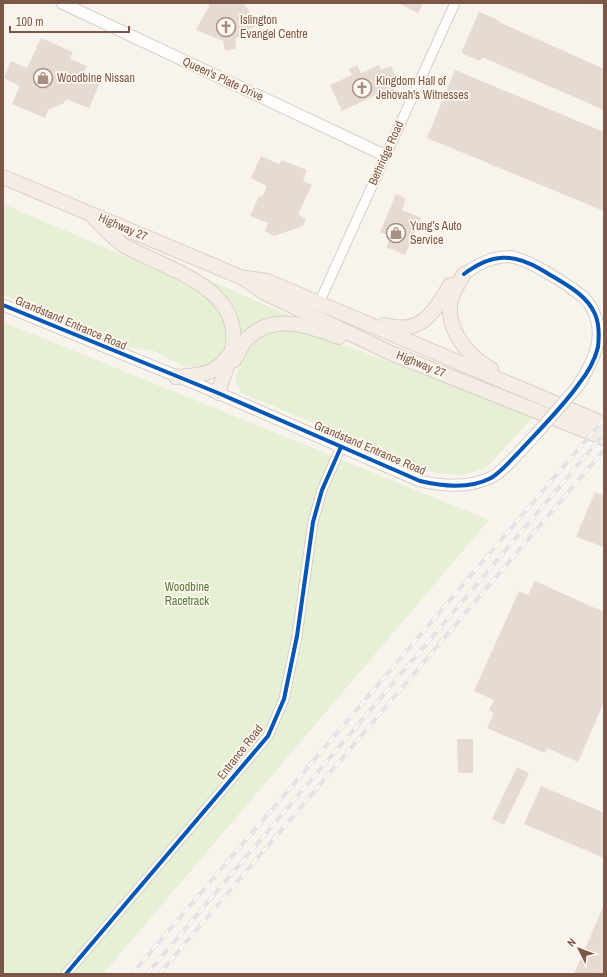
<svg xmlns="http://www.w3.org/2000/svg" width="607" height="977" viewBox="0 0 607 977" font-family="'Archivo Narrow',sans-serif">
<rect width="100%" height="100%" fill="#f8f3ec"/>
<g fill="#e5f0d5">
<polygon points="3,204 160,271 196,290 211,299 221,312 227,331 226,346 218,359 209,365 185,367 152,350 128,348 3,295"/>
<path d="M207 279 299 320 239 341C235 309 231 300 207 279Z"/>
<polygon points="3,322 489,520 103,974 3,974"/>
<polygon points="282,326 312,333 534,416 486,468 462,475 435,473 241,393 235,380 242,357 257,335"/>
</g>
<g fill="#e5dbd3">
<polygon points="209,3 244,4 259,24 235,39 236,49 225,51 223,41 196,30 209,6"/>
<polygon points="398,3 423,3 418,13"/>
<polygon points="479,12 500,21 499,22 604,69 604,110 482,57 480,61 461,53"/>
<polygon points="41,38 73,52 70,59 87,66 82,77 99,85 89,108 66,99 64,103 48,110 45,118 12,104 20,86 4,78 11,61 27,68"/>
<polygon points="357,65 361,73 379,65 381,70 391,66 397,80 391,83 395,92 376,100 374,96 342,111 330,85 352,75 349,69"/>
<polygon points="455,70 604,132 604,211 427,138"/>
<polygon points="261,156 279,164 282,160 307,170 303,181 312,185 298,214 306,219 303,226 274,236 265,231 268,223 250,216 259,196 262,197 267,186 251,178"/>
<polygon points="396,194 406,199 402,210 421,218 405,255 386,247 391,236 380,232"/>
<polygon points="595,492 604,495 604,547 576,537"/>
<polygon points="535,581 604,612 604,702 578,762 547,748 545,753 487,728 494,713 489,710 494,700 474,691 519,591 528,595"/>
<polygon points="457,739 473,739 473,773 458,773"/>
<polygon points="517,767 529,773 504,825 492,819"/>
<polygon points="541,786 604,813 604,858 524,824"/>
<polygon points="604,905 604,974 574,974"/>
</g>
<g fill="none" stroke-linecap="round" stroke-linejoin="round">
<defs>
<g id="minor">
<polyline points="319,303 455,3"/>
<polyline points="66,974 268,736 284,699 297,636 313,522 322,490 341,447"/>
</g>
<g id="tertiary">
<polyline points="62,3 384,155"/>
<path d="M464 274C478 264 495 255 512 257 530 260 569 285 583 297 588 301 593 310 595 315 605 341 591 365 578 386"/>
<path d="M3 305 218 393 420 481C442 486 468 488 490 478 504 472 526 444 537 433"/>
</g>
<g id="primary">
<polyline points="3,177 243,278 265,293 393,354 604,438"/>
<path d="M94 218C103 227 113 238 123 245 164 269 245 286 232 350 229 364 222 379 218 393"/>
<path d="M464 274C459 283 451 294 450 305 448 332 468 356 491 369"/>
<polyline points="246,278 267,281 604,424"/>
<path d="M385 325C421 336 434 312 450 285"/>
<path d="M234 360C239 353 242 343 249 337 274 313 310 326 339 337"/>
<path d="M176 377C197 375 215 376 228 356"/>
</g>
</defs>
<use href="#minor" stroke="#d7cec8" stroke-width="11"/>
<use href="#tertiary" stroke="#d7cec8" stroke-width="13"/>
<use href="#primary" stroke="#dad0c8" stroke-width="16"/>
<use href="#minor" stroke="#fefdfc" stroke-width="9"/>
<use href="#tertiary" stroke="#fefdfc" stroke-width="11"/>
<use href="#primary" stroke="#f3ede5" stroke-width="14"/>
<defs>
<g id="rail">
<polyline points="132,974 604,419"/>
<polyline points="147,974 604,434"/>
<polyline points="159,974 604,450"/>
</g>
</defs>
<use href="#rail" stroke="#e5e2e6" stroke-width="4"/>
<use href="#rail" stroke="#fff8ee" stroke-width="2.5" stroke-dasharray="8" stroke-linecap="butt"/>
<defs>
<polyline id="tertiary-bridge" points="537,433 578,386"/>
</defs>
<use href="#tertiary-bridge" stroke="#d7cec8" stroke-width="13" stroke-linecap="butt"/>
<use href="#tertiary-bridge" stroke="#fefdfc" stroke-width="11"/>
<defs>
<g id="cycleway">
<path d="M3 305 218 393 420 481C441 486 470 489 491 478 501 472 510 461 518 453 538 431 561 409 578 385 586 375 595 360 598 347 599 338 599 323 595 314 586 293 561 282 542 270 513 253 492 253 464 274"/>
<polyline points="66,974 268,736 284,699 297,636 313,522 322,490 341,447"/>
</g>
</defs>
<use href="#cycleway" stroke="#fff8ee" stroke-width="6"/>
<use href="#cycleway" stroke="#0057b8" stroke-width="4"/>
</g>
<defs>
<symbol id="church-ring" viewBox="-11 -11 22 22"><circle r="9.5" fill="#fff8ee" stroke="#a78e81" stroke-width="1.5"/><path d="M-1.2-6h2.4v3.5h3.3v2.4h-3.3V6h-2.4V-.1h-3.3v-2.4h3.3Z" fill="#a78e81"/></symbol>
<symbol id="shop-ring" viewBox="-11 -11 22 22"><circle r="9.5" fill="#fff8ee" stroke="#a78e81" stroke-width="1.5"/><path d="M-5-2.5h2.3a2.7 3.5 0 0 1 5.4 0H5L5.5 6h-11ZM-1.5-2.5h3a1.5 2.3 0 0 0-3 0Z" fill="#a78e81"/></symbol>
</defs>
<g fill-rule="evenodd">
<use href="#church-ring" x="215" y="16" width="22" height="22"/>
<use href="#shop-ring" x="32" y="67" width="22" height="22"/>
<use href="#church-ring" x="351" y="77" width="22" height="22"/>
<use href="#shop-ring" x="385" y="222" width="22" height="22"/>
</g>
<g text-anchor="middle" stroke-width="3.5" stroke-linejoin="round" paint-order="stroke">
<g font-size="12" fill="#7b5747" stroke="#fff8ee" text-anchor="start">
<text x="240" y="24">Islington<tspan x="240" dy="14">Evangel Centre</tspan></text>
<text x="57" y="82">Woodbine Nissan</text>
<text x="376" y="85">Kingdom Hall of<tspan x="376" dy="14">Jehovah's Witnesses</tspan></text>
<text x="410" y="230">Yung’s Auto<tspan x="410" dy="14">Service</tspan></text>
</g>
<g font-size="12" fill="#7b5747" stroke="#fff8ee">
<text transform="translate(223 79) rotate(25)" y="4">Queen's Plate Drive</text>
<text transform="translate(386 153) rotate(-66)" y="4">Bethridge Road</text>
<text transform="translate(123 227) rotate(23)" y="4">Highway 27</text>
<text transform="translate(71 323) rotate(23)" y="4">Grandstand Entrance Road</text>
<text transform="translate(421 364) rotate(22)" y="4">Highway 27</text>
<text transform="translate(370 448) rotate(23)" y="4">Grandstand Entrance Road</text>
<text transform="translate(240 752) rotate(-52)" y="4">Entrance Road</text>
</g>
<g font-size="12" fill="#527b3c" stroke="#fff8ee">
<text x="187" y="591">Woodbine<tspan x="187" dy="14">Racetrack</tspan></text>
</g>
</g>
<rect width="607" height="977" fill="none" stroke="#7b5747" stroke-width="8"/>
<g transform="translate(579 949) rotate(312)" stroke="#fff8ee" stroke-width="3" paint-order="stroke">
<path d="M0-3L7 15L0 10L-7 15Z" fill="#7b5747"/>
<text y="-6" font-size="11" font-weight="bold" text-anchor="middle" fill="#7b5747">N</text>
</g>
<path d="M10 26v6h119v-6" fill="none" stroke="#7b5747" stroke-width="2"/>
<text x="16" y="26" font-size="12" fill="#7b5747" stroke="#fff8ee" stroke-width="3" paint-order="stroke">100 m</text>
</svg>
